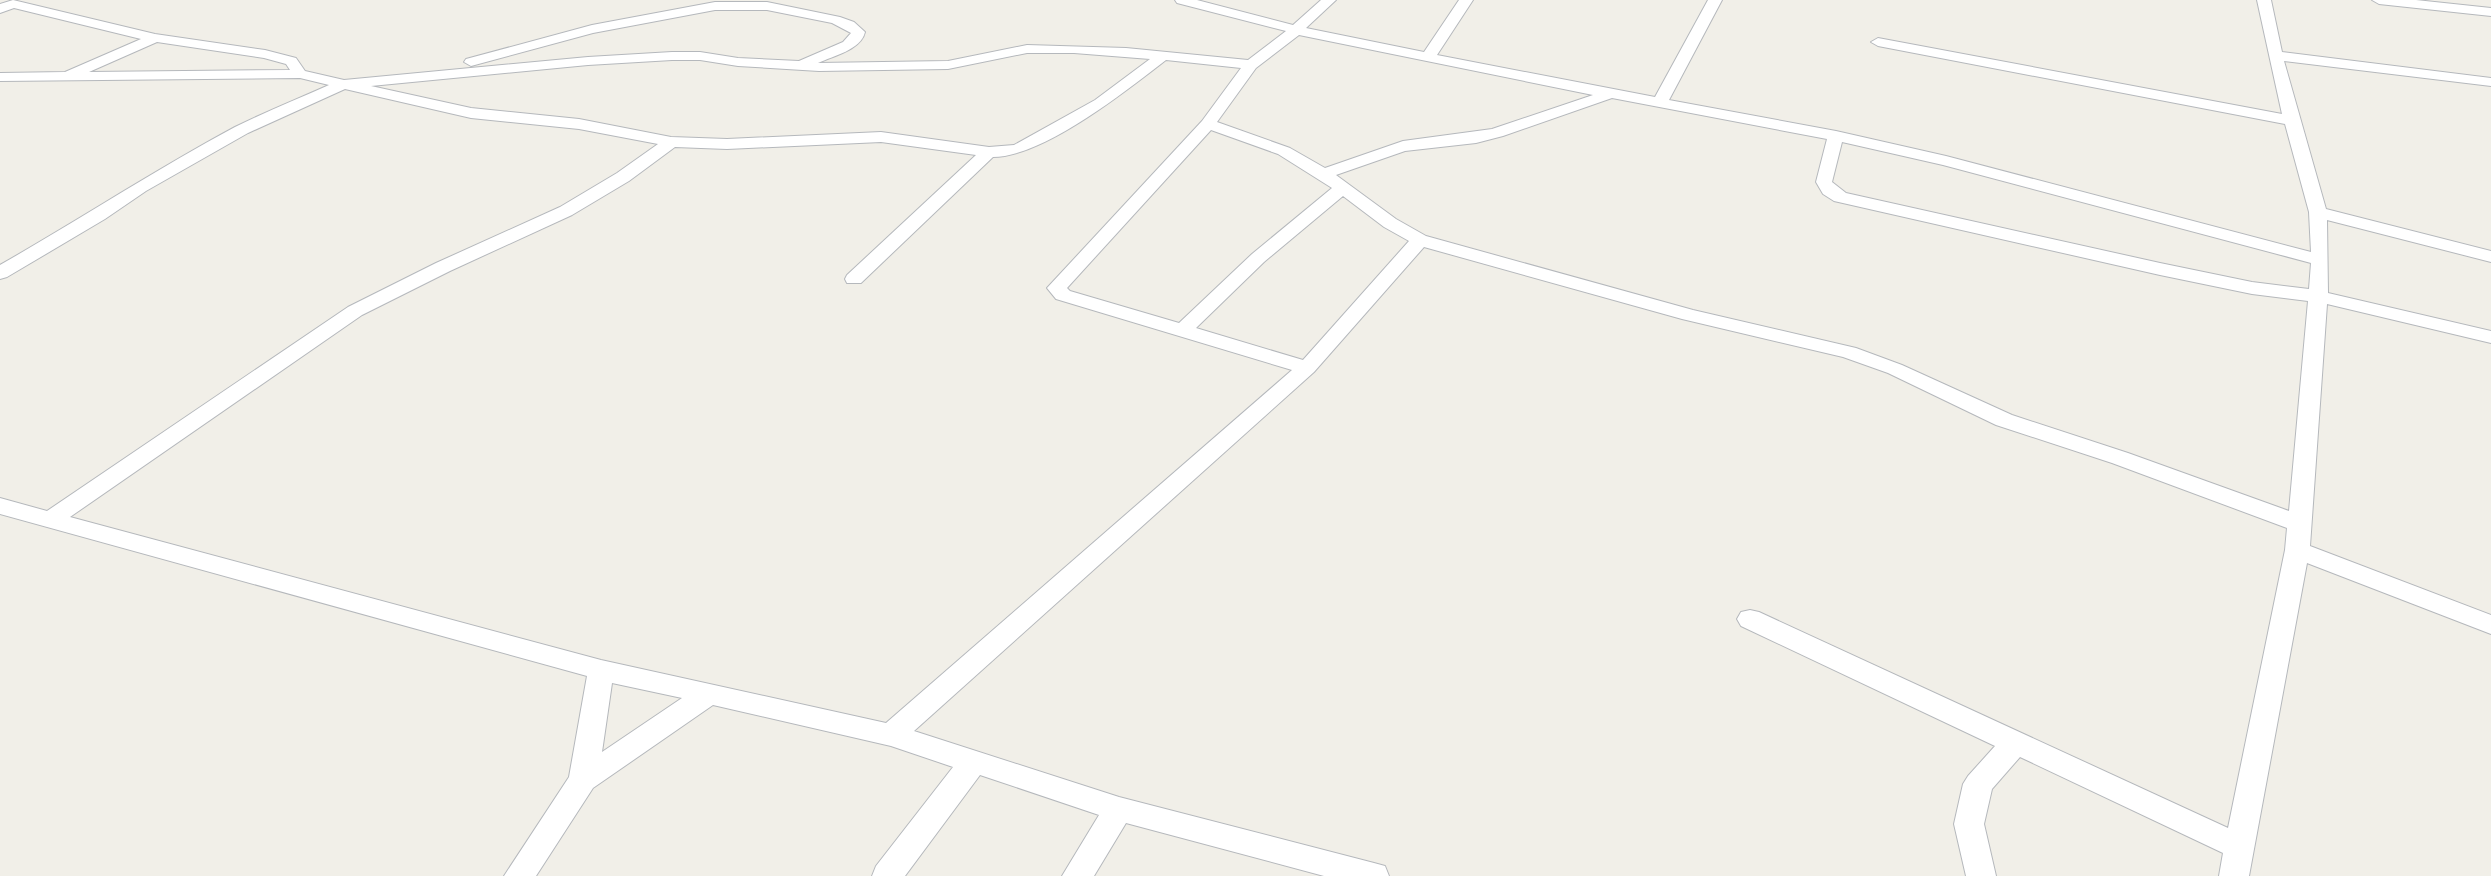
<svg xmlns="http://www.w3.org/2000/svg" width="2491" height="876" viewBox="0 0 2491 876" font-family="Barlow,sans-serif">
<rect width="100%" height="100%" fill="#f1efe8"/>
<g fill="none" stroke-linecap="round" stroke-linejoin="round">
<defs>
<g id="street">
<path d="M13 0 155 34 265 50 296 58 305 71 344 80 588 57 672 52H700L738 58 799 61 843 42 851 33 832 23 767 10H715L593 33 471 66 464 62 466 59 592 25 715 2H767L840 17 854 22 865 32C861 50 833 56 818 63L948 61 1027 45 1126 48 1248 60 1286 31 1177 3 1175 0H1197L1293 25 1321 0H1336L1306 28 1424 52 1459 0H1473L1437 55 1655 97 1708 0H1722L1669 100 1836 131 1946 156 2311 252 2309 212 2285 124 1878 46 1871 42 1878 38 2282 114 2257 0H2271L2282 52 2491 78V86L2284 61 2326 209 2491 251V262L2327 220 2328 293 2491 331V343L2327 304 2310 546 2491 615V634L2307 563 2249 876H2219L2223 853 2020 757 1992 789 1984 824 1996 876H1966L1954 824 1963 784 1968 776 1995 746 1741 626 1737 619 1741 612 1750 610 1759 612 2228 828 2285 550 2287 528 2112 463 1996 425 1888 373 1843 357 1682 319 1424 247 1314 372 914 731 1119 797 1374 863 1385 866 1389 876H1324L1126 823 1094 876H1062L1099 815 980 775 905 876H872L876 866 953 767 891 746 713 705 593 788 536 876H504L569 777 587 676 0 514V498L47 511 348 307 436 263 560 207 617 173 658 144 579 129 471 118 345 89 248 133 146 191 105 219 7 277 0 279V265C79 220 155 170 235 127 265 112 298 99 329 85L300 78 0 81V73L65 72 141 39 14 8 0 13V4ZM1299 35 1593 95 1492 129 1403 141 1325 168 1290 148 1217 122 1256 68ZM157 42 264 58 286 64 290 70 89 72ZM1027 53H1074L1150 59 1095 100 1014 145 989 147 881 132 727 139 671 137 579 119 471 108 371 86 588 65 672 60H700L738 66 819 71 948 69ZM1166 60 1241 68 1202 121 1047 288 1056 299 1292 370 886 723 601 660 70 517 362 315 450 271 572 215 629 181 675 147 727 149 881 142 976 155 847 275 845 279 847 283H861L993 157C1043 157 1126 91 1166 60ZM1612 98 1827 139 1816 182 1823 194 1834 201 2160 275 2252 294 2308 301 2289 511 2128 453 2012 415 1902 365 1856 348 1693 310 1426 236 1396 219 1336 175 1405 151 1476 143 1503 136ZM1211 130 1278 154 1332 188 1252 254 1179 323 1070 291 1067 288ZM1842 142 1943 165 2311 263 2309 289 2252 282 2160 263 1846 193 1832 182ZM1343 196 1384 227 1409 241 1303 360 1196 328 1264 262ZM612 683 682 698 602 752Z"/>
<polygon points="2372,0 2416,0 2491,8 2491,16 2379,4"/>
</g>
</defs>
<use href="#street" stroke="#b5b8bc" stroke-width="2"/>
<use href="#street" fill="#fff" fill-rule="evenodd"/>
</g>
</svg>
